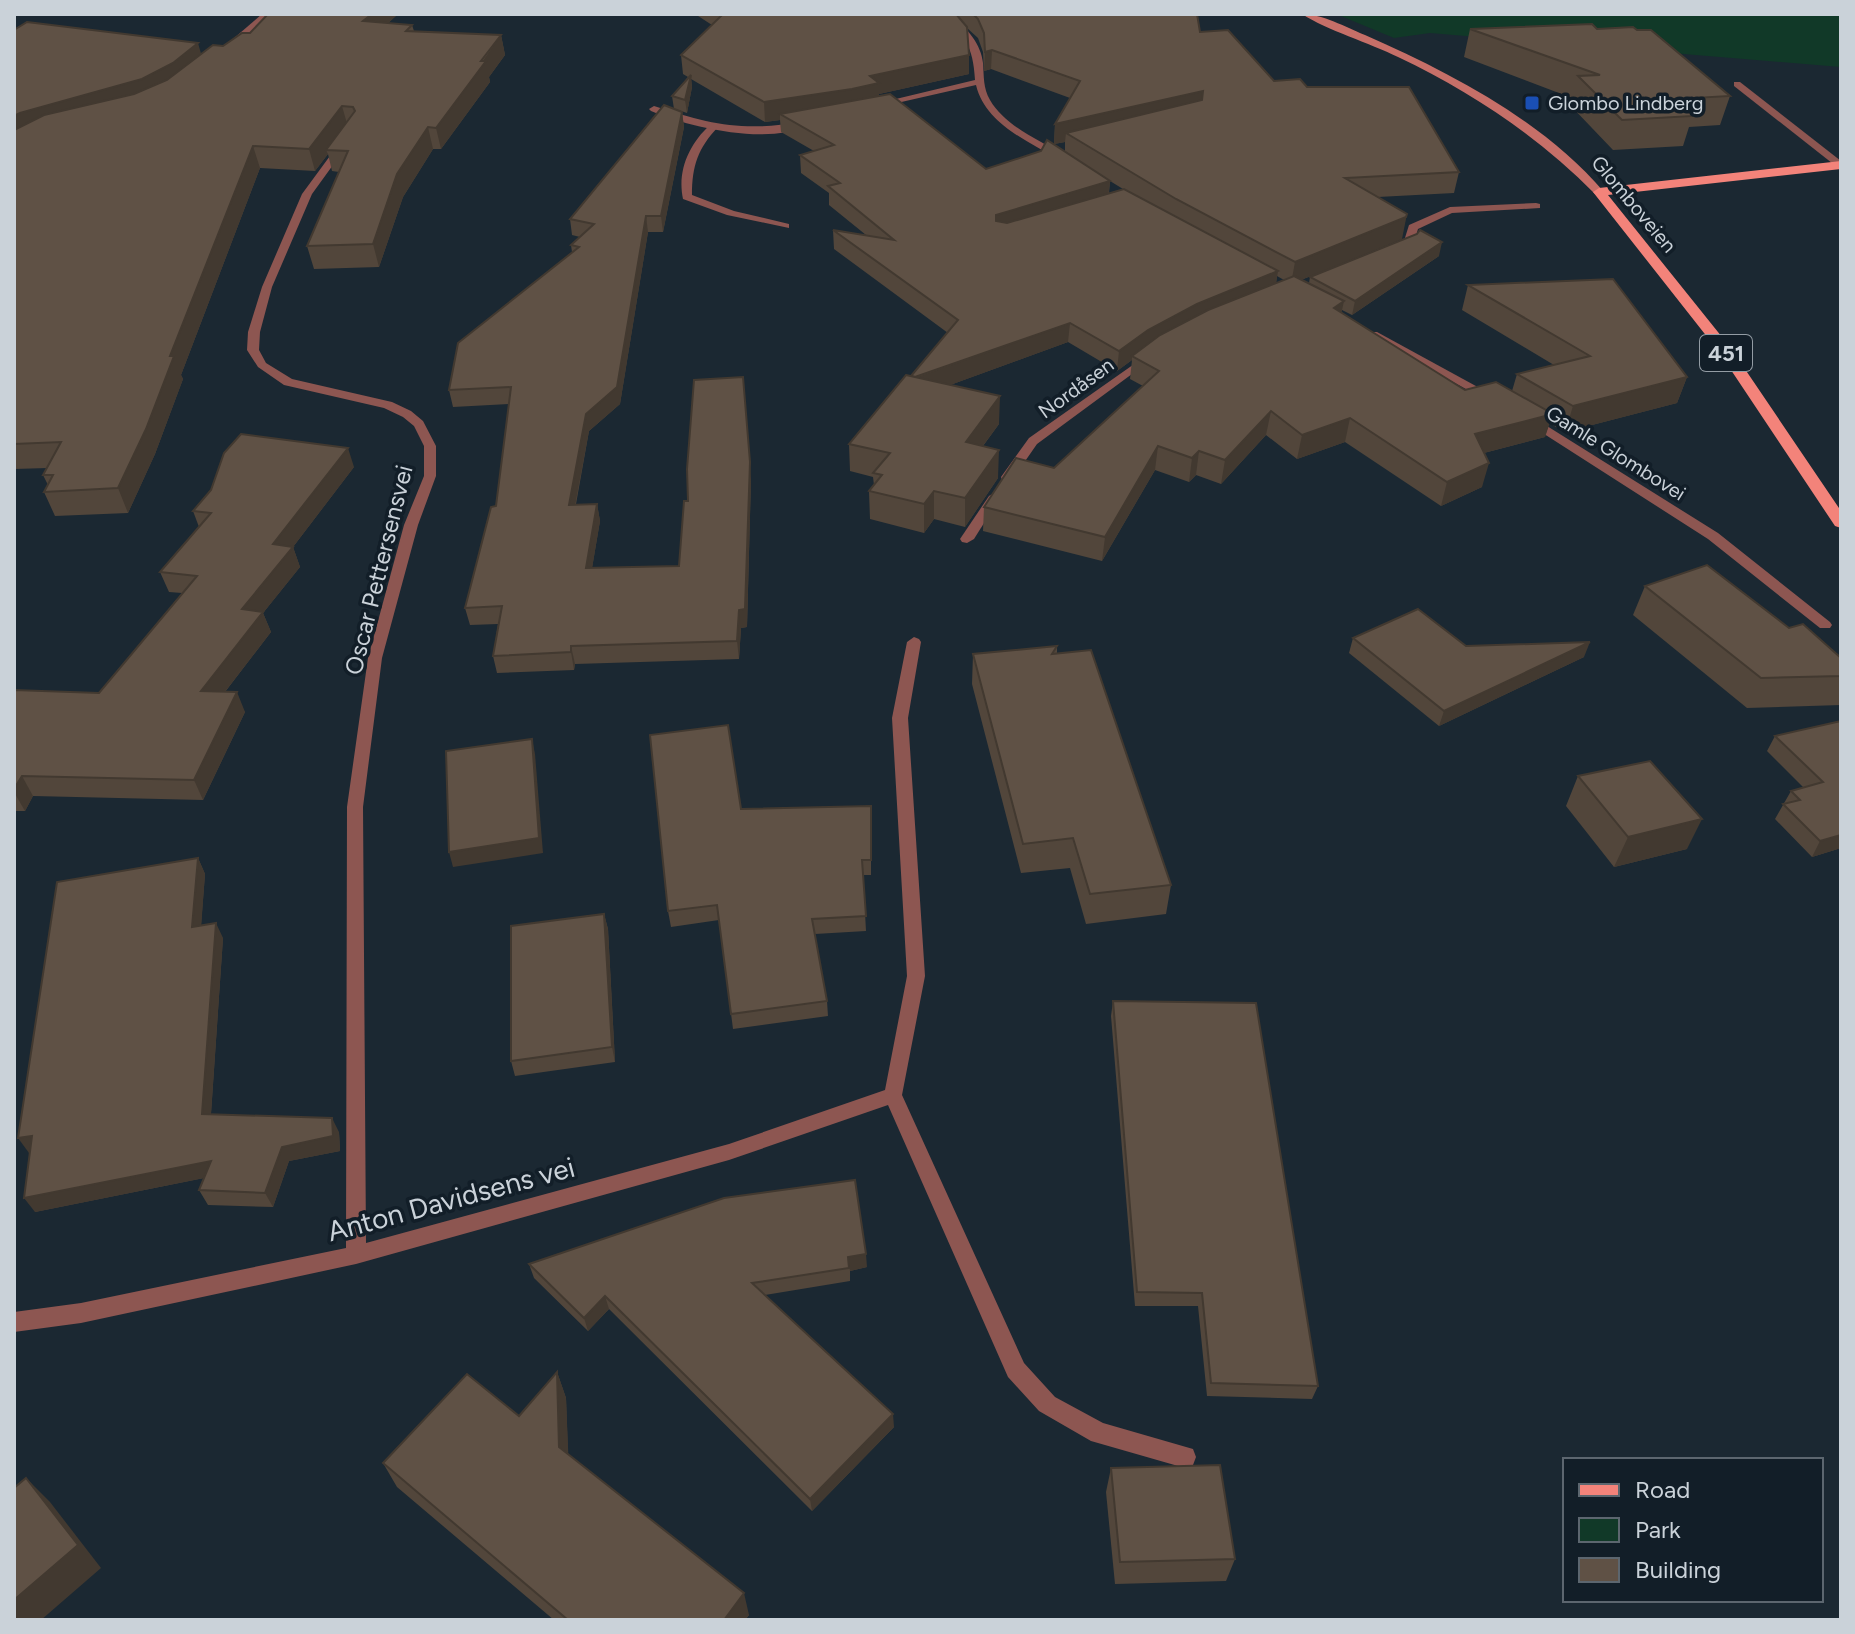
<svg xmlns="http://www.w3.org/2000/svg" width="1855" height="1634" viewBox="0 0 1855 1634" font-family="Figtree,sans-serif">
<rect width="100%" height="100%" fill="#1b2832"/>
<polygon fill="#113928" points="1336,14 1841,14 1841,67 1430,33 1394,38"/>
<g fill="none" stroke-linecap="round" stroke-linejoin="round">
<path fill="#8d5651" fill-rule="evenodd" d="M710 125 718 127C698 148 692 166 692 195L734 211 789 224V228L727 215 683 199C677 171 689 144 710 125Z"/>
<g fill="#8d5651" fill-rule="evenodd">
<polygon points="262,14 271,14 232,49 226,49 226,45"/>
<path d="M942 14H951L954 17C968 30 981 44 983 63 984 76 983 88 990 100 1005 126 1039 140 1064 155V159H1058C1027 141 985 123 976 85L875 108V104L975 80C973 45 965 38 942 14Z"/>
<polygon points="1734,82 1740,82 1841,161 1841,168 1837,167 1734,86"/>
<path d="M654 106C709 124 742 132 801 122L806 125C769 146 688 127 651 111L649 109Z"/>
<polygon points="338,145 346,147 312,194 272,287 260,332 259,350 266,363 292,379 392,402 411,411 423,421 436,446 436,476 418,525 382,658 363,807 366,1243 729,1144 885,1090 907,976 892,718 907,642 914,637 919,639 921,642 908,718 925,976 902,1095 1024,1363 1055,1397 1103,1423 1193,1449 1196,1457 1193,1465 1185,1468 1091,1441 1039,1411 1008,1377 888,1105 729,1160 356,1264 81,1323 14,1332 14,1312 81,1303 346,1248 347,807 368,658 404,525 424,476 424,446 414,426 403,417 384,408 284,385 258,367 247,350 248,332 262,287 302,194"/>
<polygon points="1536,203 1540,204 1540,208 1452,213 1418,229 1413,245 1395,252 1390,249 1404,241 1409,225 1450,207"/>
<polygon points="1369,332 1377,332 1496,397 1490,401 1486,400 1369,336"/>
<polygon points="1147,355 1153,358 1151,360 1037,444 1012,480 1002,480 1001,477 1029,438"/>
<polygon points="1531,416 1718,533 1830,622 1832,625 1830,628 1820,628 1708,539 1527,423 1527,417"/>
<polygon points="995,492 1001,496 974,539 967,543 962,542 960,539 989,496"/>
</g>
<path fill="#c66f68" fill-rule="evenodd" d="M1302 14C1323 14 1345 27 1365 35 1451 73 1542 120 1604 192L1595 194C1537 136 1472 92 1398 57 1370 43 1326 30 1302 14Z"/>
<polygon fill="#f3837a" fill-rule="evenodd" points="1841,161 1841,169 1608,195 1730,347 1841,511 1841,528 1835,526 1719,352 1593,192 1599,188"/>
</g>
<g fill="#52463b" fill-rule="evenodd">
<polygon points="268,14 398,14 388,23 412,25 414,31 501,35 505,55 489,77 490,82 441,149 433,149 403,197 379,267 314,269 307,246 339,172 332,171 328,154 315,171 260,168 181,375 183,379 155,454 128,513 55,516 44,492 48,485 43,475 48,468 14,469 14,30 201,54 223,46 250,33"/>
<path d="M695 14H1197L1200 32 1274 81 1307 87 1459 172 1454 193 1378 197 1402 239 1301 280 1309 283 1310 277 1439 256 1352 315 1342 310 1341 312 1465 390 1512 391 1517 374 1554 365 1462 310 1468 285 1687 377 1677 403 1565 432 1549 423 1545 437 1484 453 1482 487 1441 506 1345 442 1297 459 1266 435 1221 484 1196 475 1189 482 1155 470 1102 561 983 531 984 507 1054 468 1143 386 1130 379 1132 360 1117 371 1068 342 950 385 999 424 983 446 998 478 965 527 934 519 924 533 870 519 869 491 874 485 873 477 850 471 849 444 911 376 948 333 834 249 833 230 866 235 829 205V193L801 173 800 155 814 151 781 132 780 120 765 122 691 79 692 87 687 113 678 110 682 112 684 127 663 232H648L620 404 589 431 576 504H597L600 521 592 568 679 566 688 501 751 479 747 627 741 628 739 659 575 664 574 670 497 673 493 656 498 624 470 625 465 608 496 506 509 404 453 407 449 390 572 252 571 245 580 237 572 235 570 219 674 109 672 96 688 77 683 74 681 55 712 25ZM967 28 978 38 983 52 984 71 991 69 1070 98 1055 124 1054 144 1065 142V152L986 169 879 96V94L969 74ZM1110 181 1123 189 1109 193ZM1277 276 1284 280 1276 283Z"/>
<polygon points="1470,29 1730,96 1720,125 1689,127 1683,146 1613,150 1570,105 1572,98 1464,57"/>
<polygon points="354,467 293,547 300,567 263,613 271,632 225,692 245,712 203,800 33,796 25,811 14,811 14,690 99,693 182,593 169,592 160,572 199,527 193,511"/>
<polygon points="1645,586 1789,628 1841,658 1841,705 1747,708 1633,615"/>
<polygon points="1353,638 1466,646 1584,657 1439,726 1349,653"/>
<polygon points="1057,646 1057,653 1171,885 1166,914 1086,924 1070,868 1021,873 972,684 973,654"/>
<polygon points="1841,721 1841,848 1812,857 1775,819 1791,791 1804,788 1767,751 1775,736"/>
<polygon points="1578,776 1687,849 1614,867 1566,806"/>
<polygon points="741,809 871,822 871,875 863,875 866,931 815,934 827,1001 828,1016 733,1029 719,920 671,927 668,911"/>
<polygon points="198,858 205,874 201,925 223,938 211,1114 339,1132 340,1151 289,1161 273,1207 208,1205 199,1190 204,1178 35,1212 30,1153 29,1153"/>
<polygon points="604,914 608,929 615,1062 515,1076 511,1061"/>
<polygon points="1113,1001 1318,1386 1312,1399 1207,1396 1198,1306 1135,1306 1111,1016"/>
<polygon points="529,1264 867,1267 850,1271 850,1281 765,1295 894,1427 812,1511 609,1309 588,1331 534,1278"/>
<polygon points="557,1372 566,1398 568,1454 749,1615 745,1620 554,1620 397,1487 383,1463 519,1416"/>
<polygon points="1111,1468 1235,1559 1226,1581 1115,1584 1106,1492"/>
</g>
<g fill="#423930">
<polygon points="372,14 398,14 368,42 363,21"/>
<polygon points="501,35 505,55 489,77 490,82 441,149 436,128"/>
<polygon points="198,43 204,64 179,83 14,143 14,116"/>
<polygon points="992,50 991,69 984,71 985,52"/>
<polygon points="969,55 969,74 879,94 879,103 780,114 780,120 765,122 764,102 870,76"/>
<polygon points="691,75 692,87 687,113 685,100"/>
<polygon points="1203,91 1201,111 1066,133 1065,142 1054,144 1055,124"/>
<polygon points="342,106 348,127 326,150 328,154 315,171 309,149"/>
<polygon points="682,112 684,127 663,232 661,216"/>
<polygon points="428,127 433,149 403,197 379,267 373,244 397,174"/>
<polygon points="253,146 260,168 181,375 183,379 155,454 128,513 118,488"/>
<polygon points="1110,181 1108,199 995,234 996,215"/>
<polygon points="1407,214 1402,239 1291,284 1295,262"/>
<polygon points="646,216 648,232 620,404 589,431 572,522 569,505 586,414"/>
<polygon points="1442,242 1439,256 1352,315 1355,301"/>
<polygon points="1278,271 1275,291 1132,356 1132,360 1117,371 1119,351 1148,330 1197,304"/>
<polygon points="1344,301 1339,324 1334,308"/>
<polygon points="1070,323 1068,342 909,400 909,380"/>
<polygon points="743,377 751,479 747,627 741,628 739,659 737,641"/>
<polygon points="1687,377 1677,403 1565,432 1573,406"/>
<polygon points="1000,396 999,424 965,470 966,442"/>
<polygon points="1271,411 1266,435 1221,484 1225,460"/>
<polygon points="1553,414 1545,437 1468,457 1475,434"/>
<polygon points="1350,418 1345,442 1297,459 1302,435"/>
<polygon points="1158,446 1155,470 1102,561 1105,537"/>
<polygon points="348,448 354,467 293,547 300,567 263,613 271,632 210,711 201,691 273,544"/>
<polygon points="999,450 998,478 965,527 965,498"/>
<polygon points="1199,451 1196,475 1189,482 1192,458"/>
<polygon points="1489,463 1482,487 1441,506 1447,482"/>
<polygon points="934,491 934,519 924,533 924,504"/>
<polygon points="597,504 600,521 589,586 586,568"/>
<polygon points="1590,642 1584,657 1439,726 1444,711"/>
<polygon points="571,646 575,664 574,670 571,652"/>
<polygon points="237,692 245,712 203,800 194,780"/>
<polygon points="532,739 535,754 543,853 453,867 449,852"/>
<polygon points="22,776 33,796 25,811 14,792 14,789"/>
<polygon points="1702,819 1687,849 1614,867 1628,837"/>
<polygon points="1841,835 1841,848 1812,857 1820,841"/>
<polygon points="198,858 205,874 200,942 192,927"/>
<polygon points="604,914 608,929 615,1062 612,1047"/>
<polygon points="216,923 223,938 210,1128 202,1114"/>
<polygon points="332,1118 339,1132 340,1151 289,1161 273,1207 265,1193 282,1147"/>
<polygon points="32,1136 42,1150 29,1153 18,1138"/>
<polygon points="211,1161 219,1175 35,1212 24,1198"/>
<polygon points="866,1254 867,1267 850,1271 848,1257"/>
<polygon points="605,1296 609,1309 588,1331 584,1318"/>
<polygon points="557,1372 566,1398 569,1471 559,1447"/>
<polygon points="893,1414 894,1427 812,1511 810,1499"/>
<polygon points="26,1478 50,1502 101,1568 41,1620 14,1620 14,1600"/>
<polygon points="744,1593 749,1615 745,1620 724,1620"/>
</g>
<g fill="#5f5145" stroke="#423930" stroke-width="2">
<polygon points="268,14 372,14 363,21 412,25 406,31 501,35 481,61 486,61 436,128 428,127 397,174 373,244 307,246 348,151 326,150 355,111 353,107 342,106 309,149 253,146 170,356 174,356 146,429 118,488 44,492 53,475 43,475 61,442 14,444 14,130 44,115 134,94 167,80 213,45 223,46 242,33 250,33"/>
<polygon points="723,14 956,14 967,27 969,55 870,76 879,83 852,89 764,102 681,55"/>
<polygon points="973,14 1197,14 1200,32 1228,30 1274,81 1300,79 1307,87 1409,87 1459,172 1345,178 1407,214 1406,217 1295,262 1176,199 1066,133 1202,100 1203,91 1055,124 1080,81 992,50 985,52 984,33 978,19"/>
<polygon points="27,22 198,43 173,63 142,79 20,113 14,116 14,30"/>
<polygon points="1592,24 1597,29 1633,27 1637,30 1651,30 1730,96 1675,99 1693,116 1622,120 1578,76 1600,75 1470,29"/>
<polygon points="691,75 685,100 672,96"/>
<polygon points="890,94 986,169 1041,151 1047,140 1110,181 996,215 996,221 1007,223 1124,189 1278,271 1197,304 1148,330 1119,351 1070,323 915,377 911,376 958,320 833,230 894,240 828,186 840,183 800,155 834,145 780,114"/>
<polygon points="664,105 682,112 661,216 646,216 617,387 586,414 569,505 597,504 586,568 679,566 684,501 688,501 687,469 694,380 743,377 750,462 745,609 739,610 737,641 571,646 571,652 493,656 502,606 465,608 491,507 496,506 511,387 449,390 458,343 579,247 571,245 594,224 570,219"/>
<polygon points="1420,230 1442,242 1355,301 1310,277 1417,234"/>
<polygon points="1294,276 1344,301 1334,308 1465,390 1496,382 1553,414 1475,434 1489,463 1447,482 1350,418 1302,435 1271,411 1225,460 1199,451 1192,458 1158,446 1105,537 984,507 1016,458 1054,468 1159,371 1132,356 1160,335 1208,310"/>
<polygon points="1613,279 1687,377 1573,406 1517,374 1590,356 1468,285"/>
<polygon points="906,375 1000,396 966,442 999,450 965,498 934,491 924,504 869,491 882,475 873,473 890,453 849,444"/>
<polygon points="241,434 348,448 273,544 293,547 242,609 263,612 201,691 237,692 194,780 22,776 14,789 14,690 99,693 197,576 160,572 211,513 193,511 211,490 224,453"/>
<polygon points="1707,565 1789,628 1803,624 1841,658 1841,676 1761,678 1645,586"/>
<polygon points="1418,609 1466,646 1590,642 1444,711 1353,638"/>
<polygon points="1057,646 1052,654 1091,650 1171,885 1090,894 1073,838 1023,844 973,654"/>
<polygon points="1841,721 1841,835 1820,841 1783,804 1800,800 1791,791 1823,782 1775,736"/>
<polygon points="728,725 741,809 871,806 871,860 862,860 866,916 812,919 827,1001 731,1014 717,905 668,911 650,735"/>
<polygon points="532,739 539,838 449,852 446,751"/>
<polygon points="1650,761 1702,819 1628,837 1578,776"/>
<polygon points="198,858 192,927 216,923 202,1114 332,1118 333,1136 282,1147 265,1193 199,1190 211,1161 24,1198 32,1136 18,1138 57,882"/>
<polygon points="604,914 612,1047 511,1061 511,926"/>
<polygon points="1113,1001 1256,1003 1318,1386 1211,1383 1202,1293 1137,1292"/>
<polygon points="855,1180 866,1254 848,1257 849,1268 752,1283 893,1414 810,1499 605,1296 584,1318 529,1264 724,1198"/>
<polygon points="557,1372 559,1447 744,1593 724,1620 568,1620 383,1463 467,1374 519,1416"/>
<polygon points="1220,1465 1235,1559 1120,1562 1111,1468"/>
<polygon points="26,1478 78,1545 14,1600 14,1488"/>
</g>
<rect fill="#1a4fb4" stroke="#121e28" stroke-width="3" x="1524" y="95" width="16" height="16" rx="4"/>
<g text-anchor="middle" stroke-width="7" stroke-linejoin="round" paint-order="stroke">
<g font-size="20" fill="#cad2d9" stroke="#121e28" text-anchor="start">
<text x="1548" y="110">Glombo Lindberg</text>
</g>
<g font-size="20" fill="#cad2d9" stroke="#121e28">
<text transform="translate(1634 204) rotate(50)" y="7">Glomboveien</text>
<text transform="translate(1076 388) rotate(-36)" y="7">Nordåsen</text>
<text transform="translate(1616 453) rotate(32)" y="7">Gamle Glombovei</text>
</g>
<rect fill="#121e28" stroke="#939ca4" stroke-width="2" x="1700" y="335" width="52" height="36" rx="6"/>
<g font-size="22" font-weight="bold" fill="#cad2d9">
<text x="1726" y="361">451</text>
</g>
<g font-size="24" fill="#cad2d9" stroke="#121e28">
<text transform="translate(379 570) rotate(-76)" y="8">Oscar Pettersensvei</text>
</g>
<g font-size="28" fill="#cad2d9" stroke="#121e28">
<text transform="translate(451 1199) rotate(-15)" y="10">Anton Davidsens vei</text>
</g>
</g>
<rect width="1855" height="1634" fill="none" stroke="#cad2d9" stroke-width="32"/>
<rect x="1563" y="1458" width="260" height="144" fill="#121e28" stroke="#5c666f" stroke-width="2"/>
<rect x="1579" y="1484" width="40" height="12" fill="#f3837a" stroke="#5c666f" stroke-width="2"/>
<text x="1635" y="1498" font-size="24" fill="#cad2d9">Road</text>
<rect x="1579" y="1518" width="40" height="24" fill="#113928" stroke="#5c666f" stroke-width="2"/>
<text x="1635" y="1538" font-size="24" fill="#cad2d9">Park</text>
<rect x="1579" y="1558" width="40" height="24" fill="#5f5145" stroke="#5c666f" stroke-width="2"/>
<text x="1635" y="1578" font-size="24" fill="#cad2d9">Building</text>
</svg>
